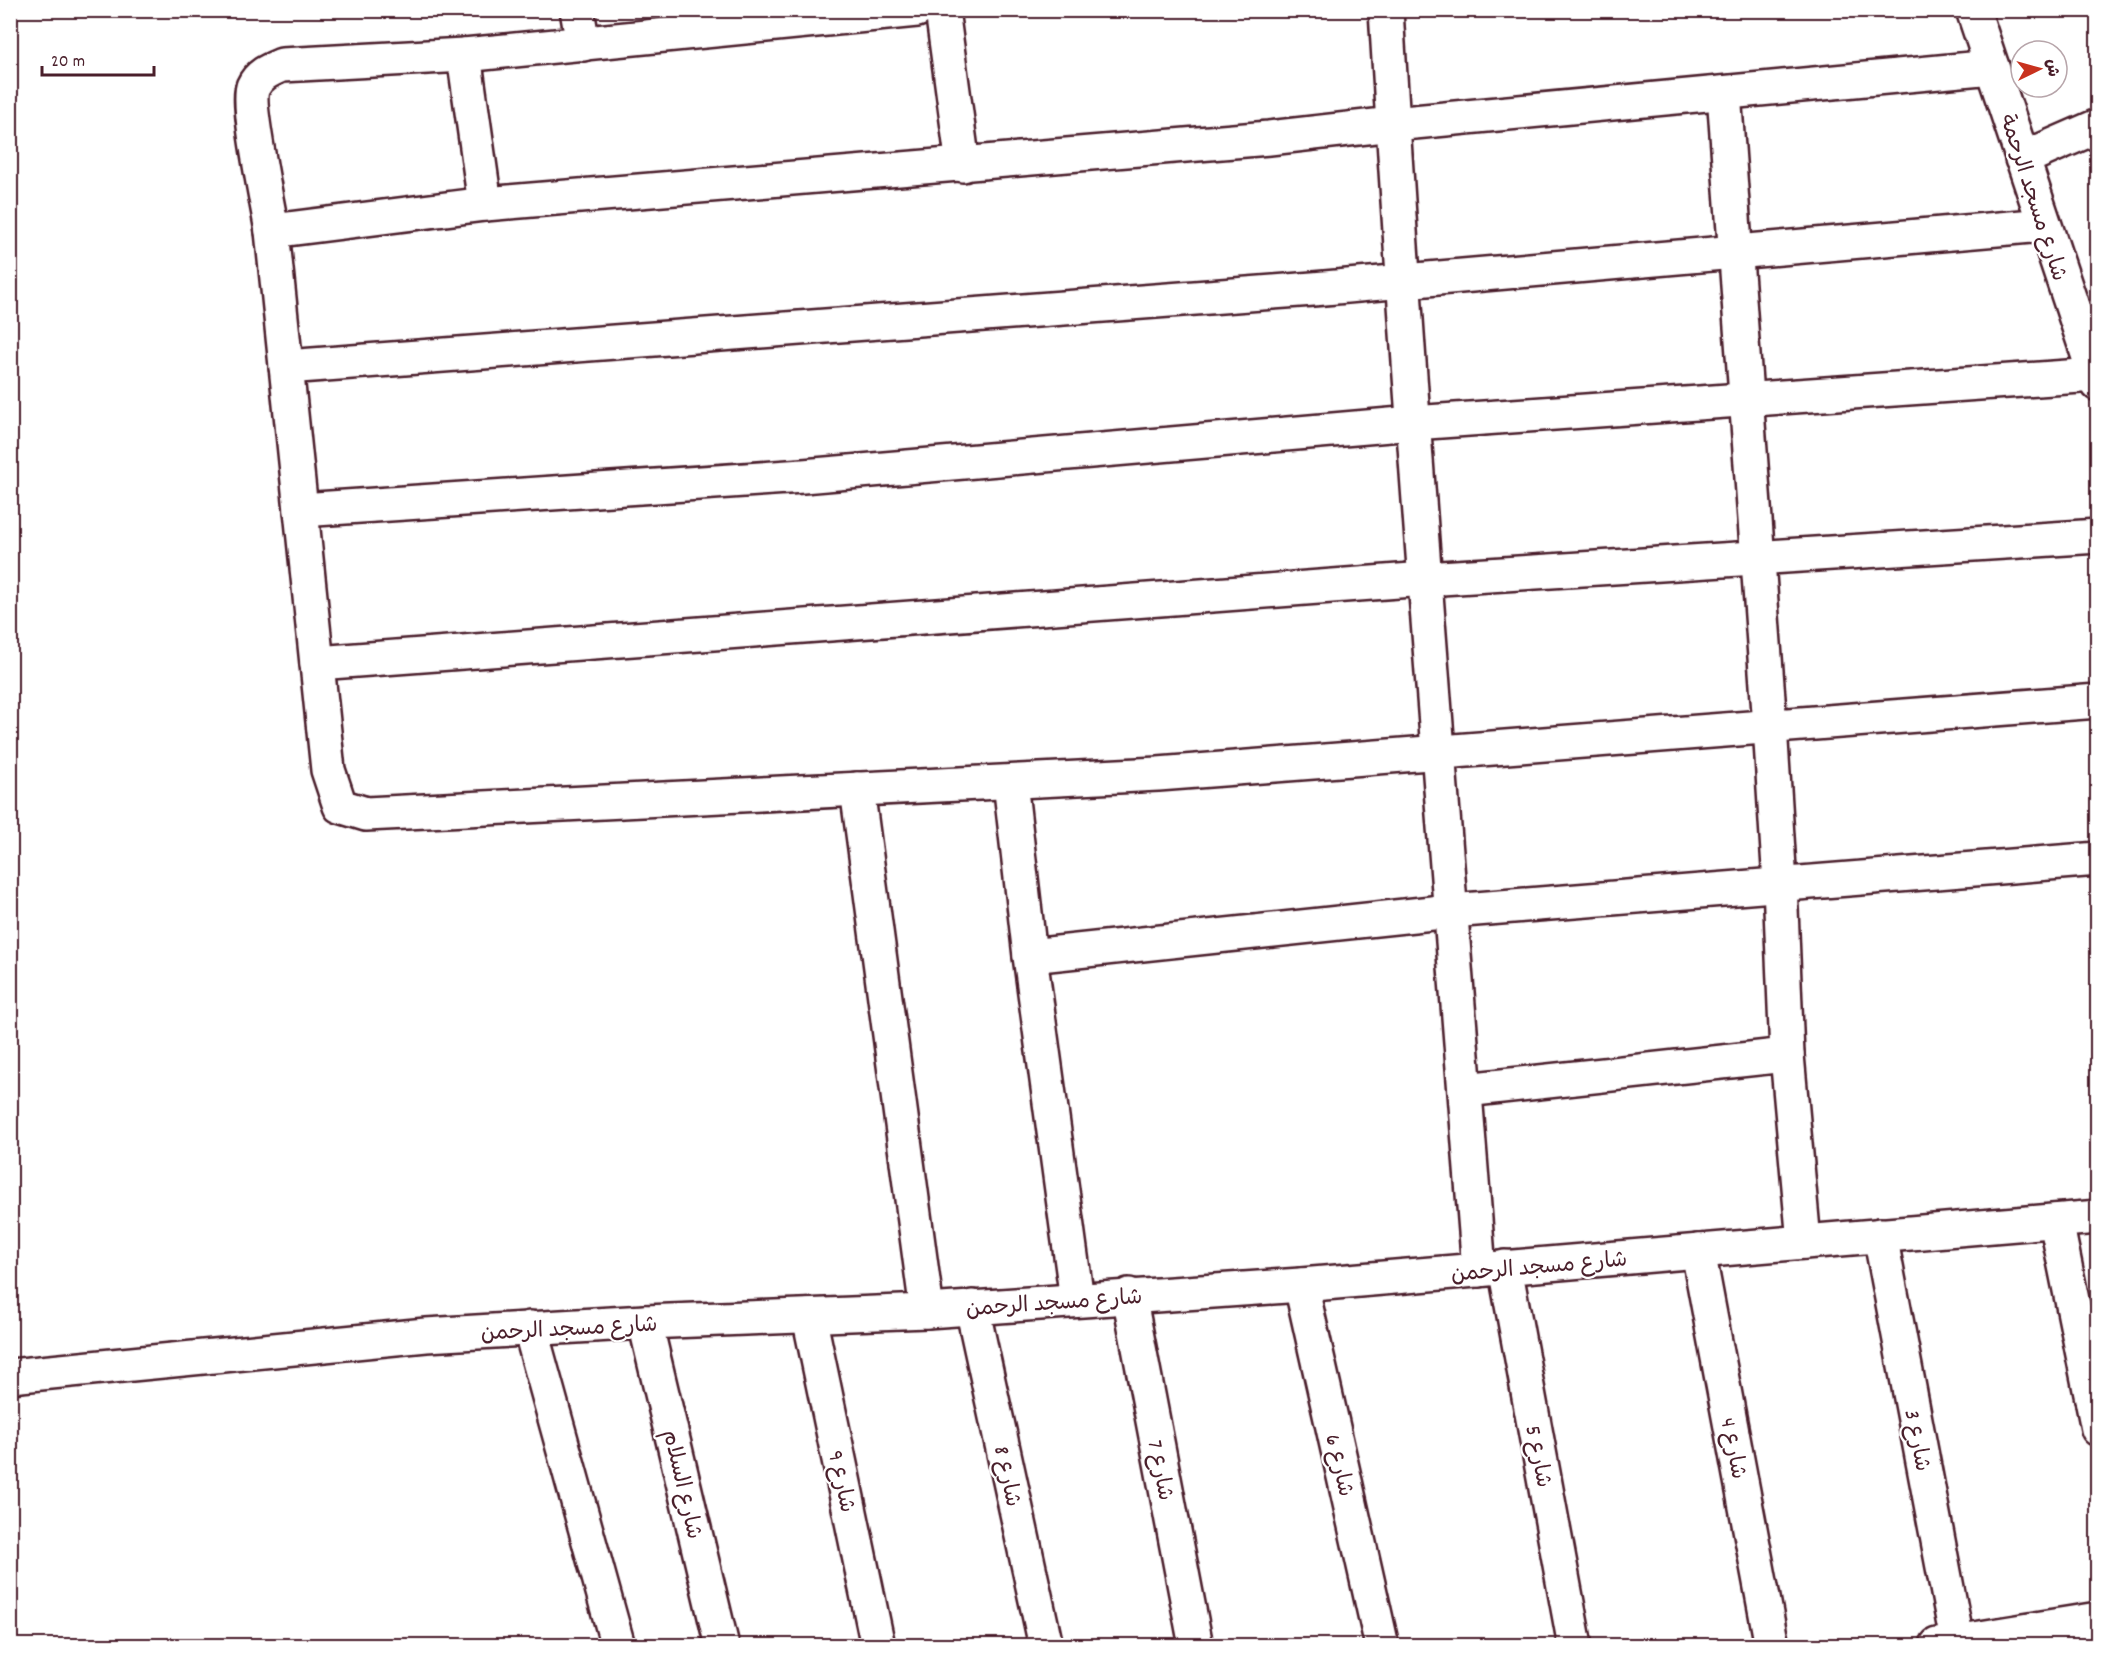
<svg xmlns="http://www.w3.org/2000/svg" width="2108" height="1656" viewBox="0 0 2108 1656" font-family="Dekko,'Playpen Sans Arabic',sans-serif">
<rect width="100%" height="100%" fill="#fff"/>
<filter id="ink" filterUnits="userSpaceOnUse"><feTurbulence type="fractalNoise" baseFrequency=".0167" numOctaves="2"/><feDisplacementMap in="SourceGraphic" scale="12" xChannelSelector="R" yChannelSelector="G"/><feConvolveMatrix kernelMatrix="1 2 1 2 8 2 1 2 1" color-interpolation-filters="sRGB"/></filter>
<g filter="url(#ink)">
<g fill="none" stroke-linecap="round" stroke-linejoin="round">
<defs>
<g id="minor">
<polyline points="577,10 583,44"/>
<path d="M917 10 464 55 282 65C270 70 259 74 253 87 246 103 268 206 272 231L485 204 1269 138 1393 124 1992 67"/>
<polyline points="942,10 963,165"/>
<path d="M1386 10C1411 431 1446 850 1479 1270"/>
<polyline points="1973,10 2098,384"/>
<polyline points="464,55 485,204"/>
<polyline points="1724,93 1770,726 1780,884 1787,1055 1804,1242"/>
<polyline points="2022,159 2098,126"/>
<polyline points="272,231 328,770 340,806 366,814 1158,774 2098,701"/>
<polyline points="286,367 1313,289 2044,225"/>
<polyline points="301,510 803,476 1413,423 2095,375"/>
<polyline points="317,663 1425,579 2098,536"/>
<polyline points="1010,782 1030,956 1077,1300"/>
<polyline points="857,789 927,1311"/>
<polyline points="1030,956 1451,911 2098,859"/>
<polyline points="1465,1090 1787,1055"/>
<polyline points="2056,1221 2098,1429"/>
<polyline points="1880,1235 1958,1646"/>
<polyline points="1698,1251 1772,1646"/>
<polyline points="1505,1267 1575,1646"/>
<polyline points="1301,1285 1382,1646"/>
<polyline points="1129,1295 1196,1646"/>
<polyline points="972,1307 1046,1646"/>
<polyline points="809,1316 878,1646"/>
<polyline points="645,1322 722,1646"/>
<polyline points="530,1328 618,1646"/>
<polyline points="10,1376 426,1335 645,1322 927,1311 1301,1285 2098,1217"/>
<polyline points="1937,1645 2098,1619"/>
</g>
</defs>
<use href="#minor" stroke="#4a1f2b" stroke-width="38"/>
<use href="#minor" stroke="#fff" stroke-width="33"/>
</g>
</g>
<g text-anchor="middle" stroke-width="4.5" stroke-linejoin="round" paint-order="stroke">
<g font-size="22" fill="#4a1f2b" stroke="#fff">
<text transform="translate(2035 197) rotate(72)" y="8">شارع مسجد الرحمة</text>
<text transform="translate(1539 1265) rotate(-5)" y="8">شارع مسجد الرحمن</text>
<text transform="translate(1054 1301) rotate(-4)" y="8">شارع مسجد الرحمن</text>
<text transform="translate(569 1327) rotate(-3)" y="8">شارع مسجد الرحمن</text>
<text transform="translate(1919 1440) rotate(79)" y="8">شارع 3</text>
<text transform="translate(1735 1448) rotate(79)" y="8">شارع 4</text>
<text transform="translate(1540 1456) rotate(79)" y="8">شارع 5</text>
<text transform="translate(1341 1465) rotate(77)" y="8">شارع 6</text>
<text transform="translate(1162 1470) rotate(79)" y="8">شارع 7</text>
<text transform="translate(1009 1476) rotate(78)" y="8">شارع 8</text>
<text transform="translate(843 1481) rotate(78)" y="8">شارع 9</text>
<text transform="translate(684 1484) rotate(77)" y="8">شارع السلام</text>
</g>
</g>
<rect width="2108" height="1656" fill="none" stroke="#fff" stroke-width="36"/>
<rect x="18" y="18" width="2072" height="1620" fill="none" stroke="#4a1f2b" stroke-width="2" filter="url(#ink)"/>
<g transform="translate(2039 69) rotate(85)"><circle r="28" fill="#ffffff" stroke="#b7a5aa" stroke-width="1.5"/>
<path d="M0-4.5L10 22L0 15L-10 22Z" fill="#c8321e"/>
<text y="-9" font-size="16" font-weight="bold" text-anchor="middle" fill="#4a1f2b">ش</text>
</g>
<path d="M42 66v9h112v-9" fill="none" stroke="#4a1f2b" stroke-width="3"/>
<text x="51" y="66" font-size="18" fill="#4a1f2b" stroke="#ffffff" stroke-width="4.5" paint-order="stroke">20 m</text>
</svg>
